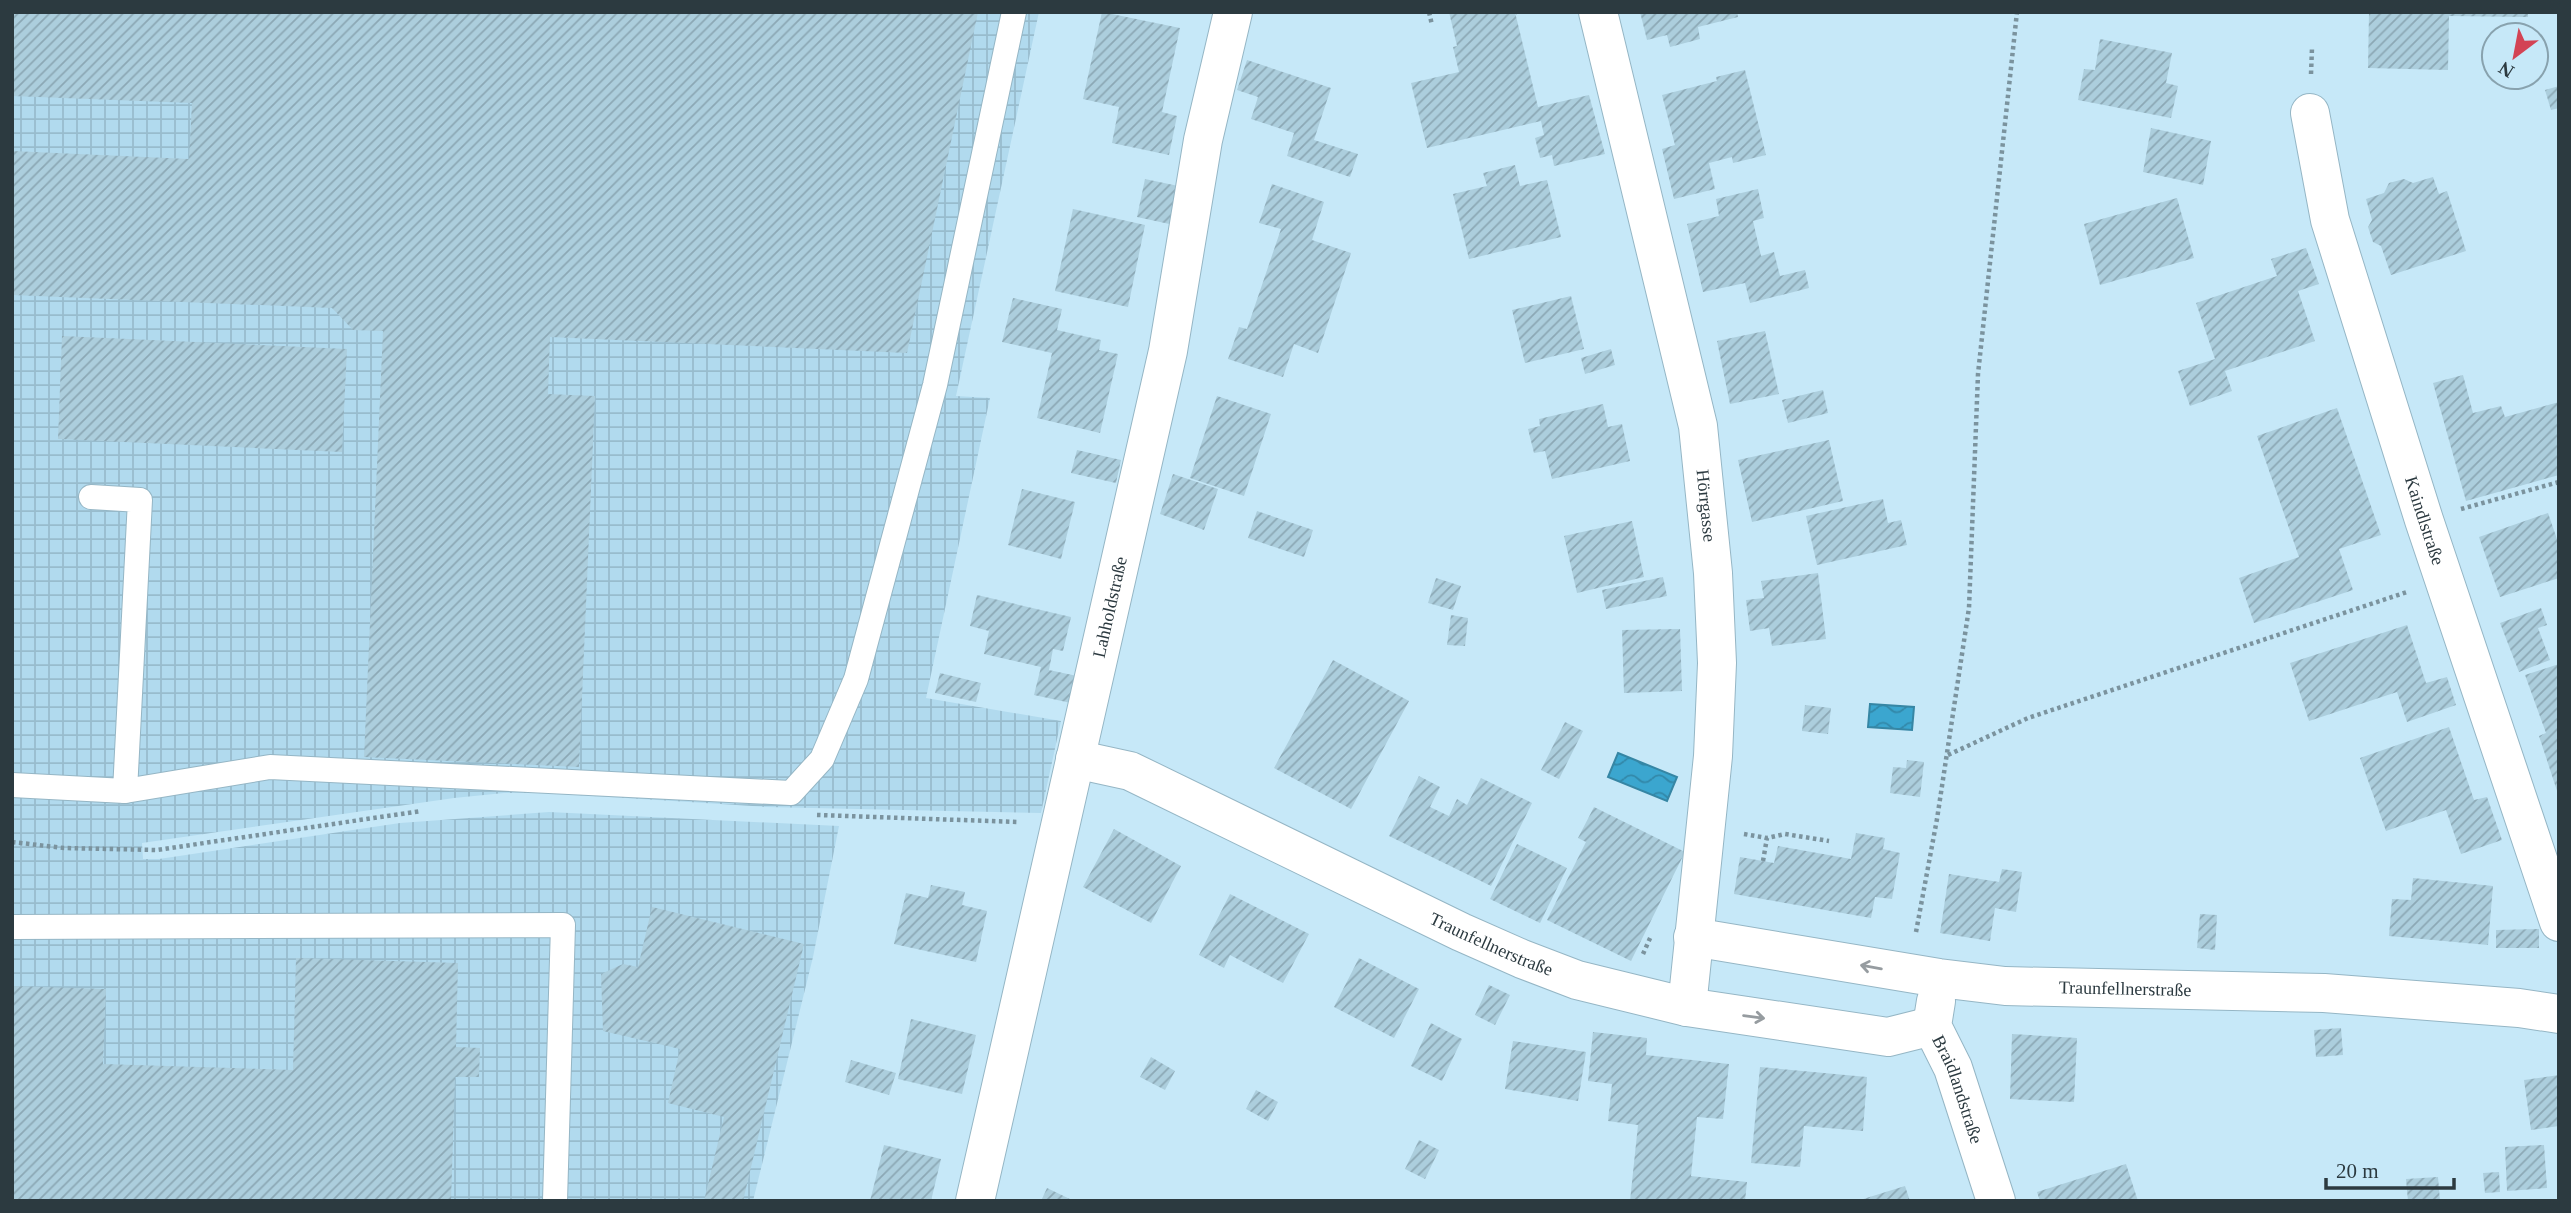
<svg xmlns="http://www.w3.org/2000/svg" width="2571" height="1213" viewBox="0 0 2571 1213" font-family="Georgia,serif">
<defs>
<pattern id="industrial-grid" width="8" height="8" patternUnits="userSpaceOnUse" patternTransform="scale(1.75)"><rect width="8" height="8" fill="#b1daee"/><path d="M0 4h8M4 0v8" fill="none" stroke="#98bccd"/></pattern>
<pattern id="water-waves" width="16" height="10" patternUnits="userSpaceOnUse" patternTransform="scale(1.75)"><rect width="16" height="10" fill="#3ba6cf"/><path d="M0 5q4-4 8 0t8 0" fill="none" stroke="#3288a9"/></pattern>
<pattern id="building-hatch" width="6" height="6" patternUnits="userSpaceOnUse" patternTransform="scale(1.75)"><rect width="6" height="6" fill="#accedd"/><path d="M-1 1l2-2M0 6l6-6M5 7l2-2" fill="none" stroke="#8ca8b5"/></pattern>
</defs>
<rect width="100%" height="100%" fill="#c6e8f8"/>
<polygon fill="url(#industrial-grid)" points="12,12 1039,12 956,396 990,398 926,698 1061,721 1041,813 766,807 546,793 504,793 454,798 142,843 143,859 159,859 400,823 549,812 839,826 813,957 753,1201 12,1201"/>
<g fill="url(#water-waves)" stroke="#3686a4" stroke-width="2">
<polygon points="1870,704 1914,707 1912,730 1868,727"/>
<polygon points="1618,753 1677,777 1667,801 1608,777"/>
</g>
<g fill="url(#building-hatch)">
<polygon points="12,12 978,12 907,353 550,337 548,394 595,396 579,767 364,757 383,331 353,330 332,308 12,295 12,151 189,159 192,103 12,96"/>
<polygon points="1102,12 1180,28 1162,112 1177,116 1169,155 1112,143 1119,107 1083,99"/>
<polygon points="1449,12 1515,12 1538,107 1589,95 1605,154 1554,166 1552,155 1540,158 1535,138 1544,135 1541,121 1427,148 1411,83 1459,72 1453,47 1457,46"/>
<polygon points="1640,12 1737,12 1738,17 1698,27 1700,39 1670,47 1667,35 1647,40"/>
<polygon points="2369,12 2528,12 2528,17 2449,16 2448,70 2368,68"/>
<polygon points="2100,39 2172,53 2166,83 2178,86 2171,118 2078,100 2084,69 2095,70"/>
<polygon points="1247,60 1331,88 1314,140 1358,154 1350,177 1287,156 1294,133 1251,119 1258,97 1237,90"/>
<polygon points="1745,70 1766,155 1733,163 1732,157 1709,163 1715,189 1674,199 1662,149 1675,145 1662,95 1717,81 1716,77"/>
<polygon points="2559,86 2559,108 2551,110 2545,90"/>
<polygon points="2151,128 2211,141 2203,185 2143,172"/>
<polygon points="1515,165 1520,186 1547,180 1561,237 1469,259 1453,194 1487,186 1483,173"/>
<polygon points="2433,177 2439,194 2447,191 2466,251 2391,275 2381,246 2373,242 2368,227 2372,220 2366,199 2384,193 2389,183 2404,179 2413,183"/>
<polygon points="1145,179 1183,187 1174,225 1137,217"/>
<polygon points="1272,184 1324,202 1312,240 1351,253 1318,353 1294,344 1283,377 1228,359 1239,327 1247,329 1281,229 1259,223"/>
<polygon points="1758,189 1764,218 1753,221 1761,256 1774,252 1780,276 1805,270 1809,288 1750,303 1745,283 1703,292 1687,224 1719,216 1716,199"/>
<polygon points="2177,198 2194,258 2100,285 2084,224"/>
<polygon points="1073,209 1145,225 1128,307 1055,291"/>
<polygon points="2306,248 2319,284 2298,291 2315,341 2225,371 2232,391 2190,406 2178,371 2215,359 2196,303 2277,276 2271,259"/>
<polygon points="1571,296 1584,349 1525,363 1512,310"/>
<polygon points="1013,298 1062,309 1057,330 1101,340 1099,350 1118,354 1100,433 1037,418 1052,353 1002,342"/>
<polygon points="1765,331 1779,394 1730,404 1717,341"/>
<polygon points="62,336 347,349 342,452 58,439"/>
<polygon points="1611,349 1615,365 1585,374 1581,358"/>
<polygon points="2463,375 2473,413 2501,406 2505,417 2559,402 2559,475 2466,501 2433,383"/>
<polygon points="1823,390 1828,413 1788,423 1782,400"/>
<polygon points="1217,396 1271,414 1244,496 1190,478"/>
<polygon points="1603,404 1608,427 1622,424 1630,461 1552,479 1545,451 1534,453 1528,429 1540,426 1539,419"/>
<polygon points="2337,408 2381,535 2339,549 2353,590 2254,623 2239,578 2299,557 2257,436"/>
<polygon points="1829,440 1843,501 1752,522 1738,460"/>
<polygon points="1077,450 1121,460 1116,483 1071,473"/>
<polygon points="1173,474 1218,489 1204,530 1160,514"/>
<polygon points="1022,489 1075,502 1061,559 1008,545"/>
<polygon points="1883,499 1888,523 1901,520 1907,545 1817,565 1806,516"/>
<polygon points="1257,511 1313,530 1304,557 1248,538"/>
<polygon points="2548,513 2559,545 2559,578 2500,597 2479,537"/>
<polygon points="1632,521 1644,577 1577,593 1564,536"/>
<polygon points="1818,573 1826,639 1772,646 1769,628 1750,631 1746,600 1764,598 1761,581"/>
<polygon points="1663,577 1667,596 1606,609 1602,590"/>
<polygon points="1436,578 1461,586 1453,610 1428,603"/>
<polygon points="977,595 1071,617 1063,651 1053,649 1049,670 1077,676 1071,703 1034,695 1041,667 984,654 989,631 970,626"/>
<polygon points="2541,608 2547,625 2538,628 2550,660 2519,672 2500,623"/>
<polygon points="1451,615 1468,618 1465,646 1447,645"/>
<polygon points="2407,625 2426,683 2447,677 2456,705 2407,722 2397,692 2309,721 2290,663"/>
<polygon points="1680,629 1682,691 1624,693 1622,630"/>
<polygon points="1333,660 1409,701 1351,809 1274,768"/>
<polygon points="2559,664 2559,794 2558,794 2539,736 2546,733 2525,675"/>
<polygon points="940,673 981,683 976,702 935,693"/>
<polygon points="1805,705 1831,708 1828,734 1802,731"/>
<polygon points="1565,722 1583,731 1559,779 1541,770"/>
<polygon points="2449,727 2474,800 2487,797 2502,840 2461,854 2446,810 2386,831 2360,758"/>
<polygon points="1907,760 1924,762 1920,797 1890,793 1893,767 1906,768"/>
<polygon points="1419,776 1440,787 1430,807 1449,816 1457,799 1467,805 1481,778 1532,803 1491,886 1389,836"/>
<polygon points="1594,807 1685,852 1631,961 1547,920 1586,842 1578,838"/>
<polygon points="1114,829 1181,866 1151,923 1083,887"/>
<polygon points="1856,833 1885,838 1883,849 1900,853 1892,899 1875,897 1871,918 1734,894 1740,857 1774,863 1778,846 1851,859"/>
<polygon points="1517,844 1567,868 1540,923 1490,899"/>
<polygon points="2002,869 2022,872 2016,912 1995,908 1990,941 1940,933 1949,874 1999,882"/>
<polygon points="2413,878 2493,886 2488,945 2389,936 2392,899 2411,900"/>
<polygon points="931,885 965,892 962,905 987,911 976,962 894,944 906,893 928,898"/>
<polygon points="1230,894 1309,934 1283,983 1230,955 1224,968 1199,955"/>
<polygon points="652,907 804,944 743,1201 704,1201 724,1117 668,1103 680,1049 603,1031 601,974 623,964 638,967"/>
<polygon points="2200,914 2217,915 2215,950 2197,948"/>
<polygon points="2539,929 2539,948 2496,948 2496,930"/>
<polygon points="296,958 458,963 456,1047 480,1048 479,1077 455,1077 451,1201 12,1201 12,986 106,989 103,1064 293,1070"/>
<polygon points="1359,958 1419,989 1394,1038 1334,1007"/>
<polygon points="1489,985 1510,995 1495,1025 1475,1015"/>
<polygon points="911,1019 976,1035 962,1094 898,1079"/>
<polygon points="1431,1023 1462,1039 1442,1081 1411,1066"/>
<polygon points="2341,1028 2343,1055 2316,1057 2314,1030"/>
<polygon points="1593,1032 1647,1038 1646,1055 1729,1064 1723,1119 1697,1117 1691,1176 1747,1182 1745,1201 1630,1201 1638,1125 1608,1121 1612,1084 1588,1081"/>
<polygon points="2012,1034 2077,1038 2074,1102 2010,1099"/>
<polygon points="1513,1041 1586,1052 1578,1101 1505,1089"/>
<polygon points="1151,1057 1175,1071 1165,1090 1140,1077"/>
<polygon points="851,1060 896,1073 889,1095 845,1082"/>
<polygon points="1760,1067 1867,1077 1863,1131 1804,1126 1800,1167 1751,1163"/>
<polygon points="2559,1075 2559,1126 2531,1130 2524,1080"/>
<polygon points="1256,1090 1278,1102 1268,1121 1246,1109"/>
<polygon points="1419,1140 1439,1150 1425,1179 1405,1169"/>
<polygon points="884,1145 941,1159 931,1201 870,1201"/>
<polygon points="2544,1145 2547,1188 2507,1191 2505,1147"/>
<polygon points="2126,1164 2138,1201 2040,1201 2037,1192"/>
<polygon points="2499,1172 2500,1192 2485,1193 2483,1173"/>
<polygon points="2438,1177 2440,1201 2408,1201 2406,1179"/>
<polygon points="1905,1186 1910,1201 1860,1201 1860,1200"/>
<polygon points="1047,1188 1074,1201 1041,1201"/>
</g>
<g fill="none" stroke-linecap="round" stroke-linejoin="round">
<defs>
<g id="service">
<polyline points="12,785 125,791 140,500 91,497"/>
<polyline points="125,791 270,767 791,793 822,759 856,679 935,385 1014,12"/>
<polyline points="12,927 563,925 555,1201"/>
</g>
<g id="minor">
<path id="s1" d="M1598 12 1698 426 1713 573 1717 663 1713 756 1687 1007"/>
<path id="s2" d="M2310 113 2330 220 2424 520 2559 922"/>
<path id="s3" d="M1075 759 1130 771 1461 932 1522 959 1577 980 1687 1007 1888 1037 1932 1026"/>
<path id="s4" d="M1693 937 1939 978 2005 986 2324 993 2519 1008 2559 1014"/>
<path id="s5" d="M1936 1001 1932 1026 1953 1068 1996 1201"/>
<path id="s6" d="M975 1201 1168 351 1203 140 1233 12"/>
</g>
</defs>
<use href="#service" stroke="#95b6c5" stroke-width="26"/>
<use href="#minor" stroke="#95b6c5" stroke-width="40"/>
<g stroke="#7b939e" stroke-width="4.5" stroke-dasharray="3.5 3.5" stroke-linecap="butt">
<polyline points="1429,12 1432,25"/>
<polyline points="1515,13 1516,12"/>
<polyline points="2311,74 2312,48"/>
<polyline points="2461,509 2559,482"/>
<polyline points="1948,755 2028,718 2407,592"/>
<polyline points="817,815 1018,822"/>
<polyline points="1744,834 1767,838 1785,834 1829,841"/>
<polyline points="12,842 64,848 157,850 421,811"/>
<polyline points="1763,861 1767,838"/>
<polyline points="1916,932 1937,819 1969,608 1978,374 2017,12"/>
<polyline points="1643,954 1651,936"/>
</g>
<use href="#service" stroke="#fff" stroke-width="24"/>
<use href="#minor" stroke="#fff" stroke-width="38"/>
</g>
<defs><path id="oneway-shaft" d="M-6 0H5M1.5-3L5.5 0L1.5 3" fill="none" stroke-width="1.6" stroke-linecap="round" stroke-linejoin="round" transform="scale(1.75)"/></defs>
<g stroke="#969ca0">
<use href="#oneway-shaft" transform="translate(1871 967) rotate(-170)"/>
<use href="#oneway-shaft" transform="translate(1754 1017) rotate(8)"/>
</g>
<g text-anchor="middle" stroke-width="5" stroke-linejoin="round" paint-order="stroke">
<g font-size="18" fill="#2c3a40" stroke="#c6e8f8">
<text dy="6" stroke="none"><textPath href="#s1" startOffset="506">Hörrgasse</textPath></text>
<text dy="6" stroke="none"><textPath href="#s2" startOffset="424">Kaindlstraße</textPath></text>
<text dy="6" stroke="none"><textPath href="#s6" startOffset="609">Lahholdstraße</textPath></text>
<text dy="6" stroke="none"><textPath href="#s3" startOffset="457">Traunfellnerstraße</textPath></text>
<text dy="6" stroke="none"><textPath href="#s4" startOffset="436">Traunfellnerstraße</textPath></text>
<text dy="6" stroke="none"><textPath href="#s5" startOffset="94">Braidlandstraße</textPath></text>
</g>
</g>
<rect width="2571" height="1213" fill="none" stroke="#2c3a40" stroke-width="28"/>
<g transform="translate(2515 56) rotate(212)"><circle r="33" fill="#c6e8f8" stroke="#88a2ae" stroke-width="2"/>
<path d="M0-5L12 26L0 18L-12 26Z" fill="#d34354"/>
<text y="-10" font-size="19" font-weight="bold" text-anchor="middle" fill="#2c3a40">N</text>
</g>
<path d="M2326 1178v10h128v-10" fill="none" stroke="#2c3a40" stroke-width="3.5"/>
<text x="2336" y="1178" font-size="21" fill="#2c3a40" stroke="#c6e8f8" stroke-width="5" paint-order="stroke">20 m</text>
</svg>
